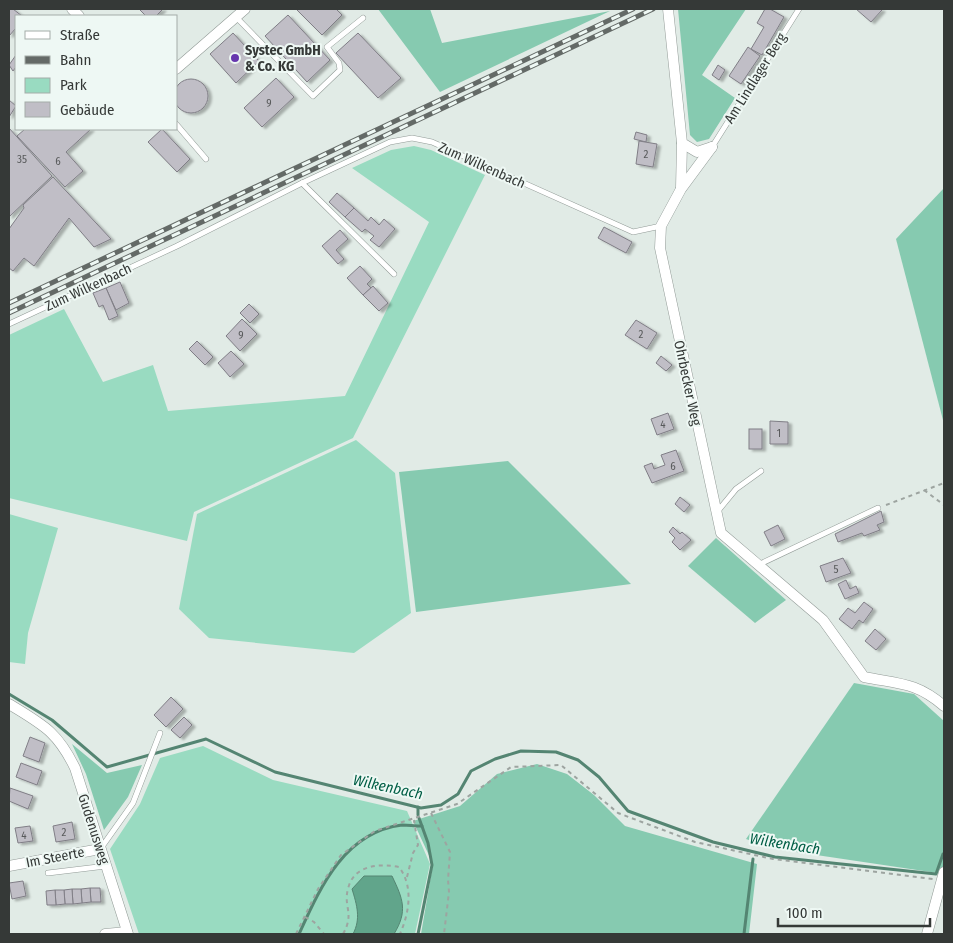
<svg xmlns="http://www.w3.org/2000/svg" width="953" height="943" viewBox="0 0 953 943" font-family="'Fira Sans Condensed',sans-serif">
<defs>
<filter id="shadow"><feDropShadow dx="3.5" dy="2" stdDeviation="1" flood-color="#0004"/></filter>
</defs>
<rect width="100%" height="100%" fill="#e1ebe6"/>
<g fill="#99dbc1">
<polygon points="414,146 431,150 485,175 353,438 194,512 187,541 9,498 9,335 64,309 103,382 153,365 168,411 345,396 429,222 352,168 391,150"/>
<polygon points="356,440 395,473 411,613 354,653 209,638 179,609 197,514"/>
<polygon points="9,514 58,528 28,633 25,664 9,662"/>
<polygon points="203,746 273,780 407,811 430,864 415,934 139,934 110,849 140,804 160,758"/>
</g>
<g fill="#86cab0">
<polygon points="378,9 430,9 442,43 610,11 440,92"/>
<polygon points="678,9 746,9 702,75 735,98 709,139 697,142 690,135"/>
<polygon points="944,188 944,424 896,239"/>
<polygon points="508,461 631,584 416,612 399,472"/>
<polygon points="716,538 786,600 755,623 688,566"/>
<polygon points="854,683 914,694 944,721 944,874 776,849 746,839"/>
<polygon points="72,744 107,773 142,765 128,797 104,830 86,774"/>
<polygon points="537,764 567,774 594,795 625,826 757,864 749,934 421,934 433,864 413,821 460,806 497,774"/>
</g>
<path fill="#61a58b" stroke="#548572" d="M364 876H392C403 899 408 911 394 934H353C361 919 357 905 352 889Z"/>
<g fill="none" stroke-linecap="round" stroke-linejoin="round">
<g stroke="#548572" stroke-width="3">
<polyline points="9,694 52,720 107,767 206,739 275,772 421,808 441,805 458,794 471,771 495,759 521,751 556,752 578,760 599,777 628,811 713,842 775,857 936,874 943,854"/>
<polyline points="418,807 418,815"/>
<path d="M299 934C320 888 344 832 402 825 408 825 415 826 422 826"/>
<polyline points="418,934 432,865 428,843 419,818"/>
<polyline points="744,934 753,859"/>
</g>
</g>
<g fill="#c0bec6" stroke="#807e86" filter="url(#shadow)">
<polygon points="9,9 13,9 22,16 16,16 16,28 9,36"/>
<polygon points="139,9 163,9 156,16 146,16"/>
<polygon points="296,9 336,9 342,15 322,35"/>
<polygon points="765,9 770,9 784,17 762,55 751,49 764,27 757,23"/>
<polygon points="856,9 880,9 882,10 871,22"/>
<polygon points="288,15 330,60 307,82 265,36"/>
<polygon points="233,33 259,61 236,83 210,54"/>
<polygon points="358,33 401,78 378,98 336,53"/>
<polygon points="748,47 760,56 741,84 729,76"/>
<polygon points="16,55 16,67 13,71 9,65"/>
<polygon points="718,65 725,70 719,80 712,75"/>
<polygon points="276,78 294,97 262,127 244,108"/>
<circle cx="191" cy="96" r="17"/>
<polygon points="9,100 16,106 9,117"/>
<polygon points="9,128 52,176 9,217"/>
<polygon points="25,129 91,129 66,152 83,171 65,187 17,136"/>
<polygon points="162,129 190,159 177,172 148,142"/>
<polygon points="636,132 647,135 646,142 634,139"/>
<polygon points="639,141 657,144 653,167 636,164"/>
<polygon points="53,177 111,239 94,247 69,218 34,266 24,258 13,271 9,268 9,229 24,208 23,205"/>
<polygon points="337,193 354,208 345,217 329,202"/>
<polygon points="354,208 368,221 371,217 379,225 384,219 395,229 379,247 370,240 374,236 365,229 362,232 345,217"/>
<polygon points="604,227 632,242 626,253 598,238"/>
<polygon points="340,230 348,239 336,250 344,259 338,264 322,246"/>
<polygon points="360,266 372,279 367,284 371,288 363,295 347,278"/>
<polygon points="120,282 129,303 116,310 106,288"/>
<polygon points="373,286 388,303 379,311 363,295"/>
<polygon points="106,288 118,316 109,320 103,305 99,307 93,293"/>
<polygon points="249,304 259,314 250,323 240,313"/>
<polygon points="242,319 257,334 240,351 226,336"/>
<polygon points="636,320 657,333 647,349 625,335"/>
<polygon points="197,341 213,357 205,365 189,349"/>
<polygon points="231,351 244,364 230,377 218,363"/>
<polygon points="661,356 672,365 666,371 656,363"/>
<polygon points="668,413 674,429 657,435 651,419"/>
<polygon points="770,421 788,422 788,444 770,444"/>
<rect x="749" y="429" width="13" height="20"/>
<polygon points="676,450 684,471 652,483 644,466 652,463 654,469 665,465 661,455"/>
<polygon points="680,497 690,505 684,512 675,504"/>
<polygon points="881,511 884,522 877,525 880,530 864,536 862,533 838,542 835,534"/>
<polygon points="778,525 785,539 771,546 764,532"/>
<polygon points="673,527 680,534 682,532 691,540 680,550 672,542 675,538 669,532"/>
<polygon points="843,558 851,573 826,582 820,566"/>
<polygon points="846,580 850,589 856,586 859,593 845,599 838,584"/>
<polygon points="864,602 873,609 863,623 859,620 852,629 839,619 848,608 855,613"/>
<polygon points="875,629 886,639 876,650 865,641"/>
<polygon points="171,697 183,709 166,727 154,715"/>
<polygon points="184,717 192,725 180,738 171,730"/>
<polygon points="30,737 45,743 39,762 23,756"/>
<polygon points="21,763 42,771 37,785 16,777"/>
<polygon points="10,788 33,796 28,809 9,801"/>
<polygon points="72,822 75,839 56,842 53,826"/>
<polygon points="30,826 33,841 18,843 15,828"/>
<polygon points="23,881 26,896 12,899 9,883"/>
<polygon points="90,888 100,888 101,902 91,902"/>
<polygon points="90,888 91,902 82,903 81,889"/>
<polygon points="72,889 81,889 82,903 73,904"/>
<polygon points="72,889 73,904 65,904 64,890"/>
<polygon points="55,890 64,890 65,904 56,905"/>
<polygon points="55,890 56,905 47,905 46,891"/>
</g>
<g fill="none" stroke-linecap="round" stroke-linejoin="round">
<defs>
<g id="lane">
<polyline points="236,17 313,96 340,70 339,63 327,47 363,18"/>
<polyline points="176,124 206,159"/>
<polyline points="712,147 799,9"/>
<polyline points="302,183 394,274"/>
<polyline points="9,324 177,246 302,183 390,142 412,138 432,142 633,232 661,226"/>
<polyline points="717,512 736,489 761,471"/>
<polyline points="758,565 878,508"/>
<polyline points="101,848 133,803 160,733"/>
<polyline points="48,873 106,866"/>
</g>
<g id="street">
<polyline points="72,9 79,16"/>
<polyline points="668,9 682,143 697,152 712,147"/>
<polyline points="176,69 245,9"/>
<path d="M712 147 681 189 661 226 660 248 721 533 823 620 864 677C899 684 916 682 944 706"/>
<polyline points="681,188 682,143"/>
<path d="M9 704C43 725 57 731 75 768L128 934"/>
<polyline points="9,866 100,849"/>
<polyline points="105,934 127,932"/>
<polyline points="927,934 944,872"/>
</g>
</defs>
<use href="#lane" stroke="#929b97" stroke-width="6"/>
<use href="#street" stroke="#929b97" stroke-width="11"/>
<g stroke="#9da4a0" stroke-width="2" stroke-dasharray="4 4" stroke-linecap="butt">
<polyline points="924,490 944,505"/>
<polyline points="886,505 944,483"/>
<polyline points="431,813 450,852 448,880 449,892 444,934"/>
<polyline points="407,877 413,853 418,845 414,820"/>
<polyline points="305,917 314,922 324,934"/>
<polyline points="296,934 318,889 341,855 375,831 457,804 511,767 561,765 618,813 695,842 773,859 933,879"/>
<path d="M343 934C355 913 343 907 348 889 353 865 380 863 399 867 414 887 409 913 400 934"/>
</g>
<use href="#lane" stroke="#fff" stroke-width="5"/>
<use href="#street" stroke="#fff" stroke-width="10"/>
<defs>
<g id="rail">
<polyline points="9,303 633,9"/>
<polyline points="9,313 653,9"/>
</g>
</defs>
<use href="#rail" stroke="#646a67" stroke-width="5"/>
<use href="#rail" stroke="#eef8f4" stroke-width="3" stroke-dasharray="9" stroke-linecap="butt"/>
</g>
<circle fill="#6737ae" stroke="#eef8f4" stroke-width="2" cx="235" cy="58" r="5"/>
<g text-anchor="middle" stroke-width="4" stroke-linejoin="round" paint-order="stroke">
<g font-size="11" fill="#585a5b">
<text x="269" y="107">9</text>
<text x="646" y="158">2</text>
<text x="22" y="163">35</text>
<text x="58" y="165">6</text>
<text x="641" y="338">2</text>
<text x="241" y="339">9</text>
<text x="663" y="428">4</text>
<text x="779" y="437">1</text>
<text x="673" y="470">6</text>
<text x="836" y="573">5</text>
<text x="64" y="836">2</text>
<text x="24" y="839">4</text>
</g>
<g font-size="14" font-weight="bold" fill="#353937" stroke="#eef8f4" text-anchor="start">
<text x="245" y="55">Systec GmbH<tspan x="245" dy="16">&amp; Co. KG</tspan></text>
</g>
<g font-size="14" fill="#353937" stroke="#eef8f4">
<text transform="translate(755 78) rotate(-58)" y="5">Am Lindlager Berg</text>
<text transform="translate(482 165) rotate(24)" y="5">Zum Wilkenbach</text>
<text transform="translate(88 287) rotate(-25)" y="5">Zum Wilkenbach</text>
<text transform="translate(688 383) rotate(78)" y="5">Ohrbecker Weg</text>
<text transform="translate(94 829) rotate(72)" y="5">Gudenusweg</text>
<text transform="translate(55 857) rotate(-11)" y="5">Im Steerte</text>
</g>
<g font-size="15" font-style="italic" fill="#005e45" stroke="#eef8f4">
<text transform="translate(388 787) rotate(12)" y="5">Wilkenbach</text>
<text transform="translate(785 844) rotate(9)" y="5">Wilkenbach</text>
</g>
</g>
<rect width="953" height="943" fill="none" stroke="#353937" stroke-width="20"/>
<rect x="15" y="15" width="162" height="115" fill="#eef8f4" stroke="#a4aca8"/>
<rect x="25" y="31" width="25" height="8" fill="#ffffff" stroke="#a4aca8"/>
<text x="60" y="40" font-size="15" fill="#353937">Straße</text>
<rect x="25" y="56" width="25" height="8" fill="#646a67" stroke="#a4aca8"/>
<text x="60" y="65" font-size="15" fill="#353937">Bahn</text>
<rect x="25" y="78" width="25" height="15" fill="#99dbc1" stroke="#a4aca8"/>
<text x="60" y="90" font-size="15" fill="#353937">Park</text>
<rect x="25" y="102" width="25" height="15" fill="#c0bec6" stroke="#a4aca8"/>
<text x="60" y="115" font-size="15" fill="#353937">Gebäude</text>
<path d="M778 918v8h152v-8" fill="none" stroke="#353937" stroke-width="2.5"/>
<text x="786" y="918" font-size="15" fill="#353937" stroke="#eef8f4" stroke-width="4" paint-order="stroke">100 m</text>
</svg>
